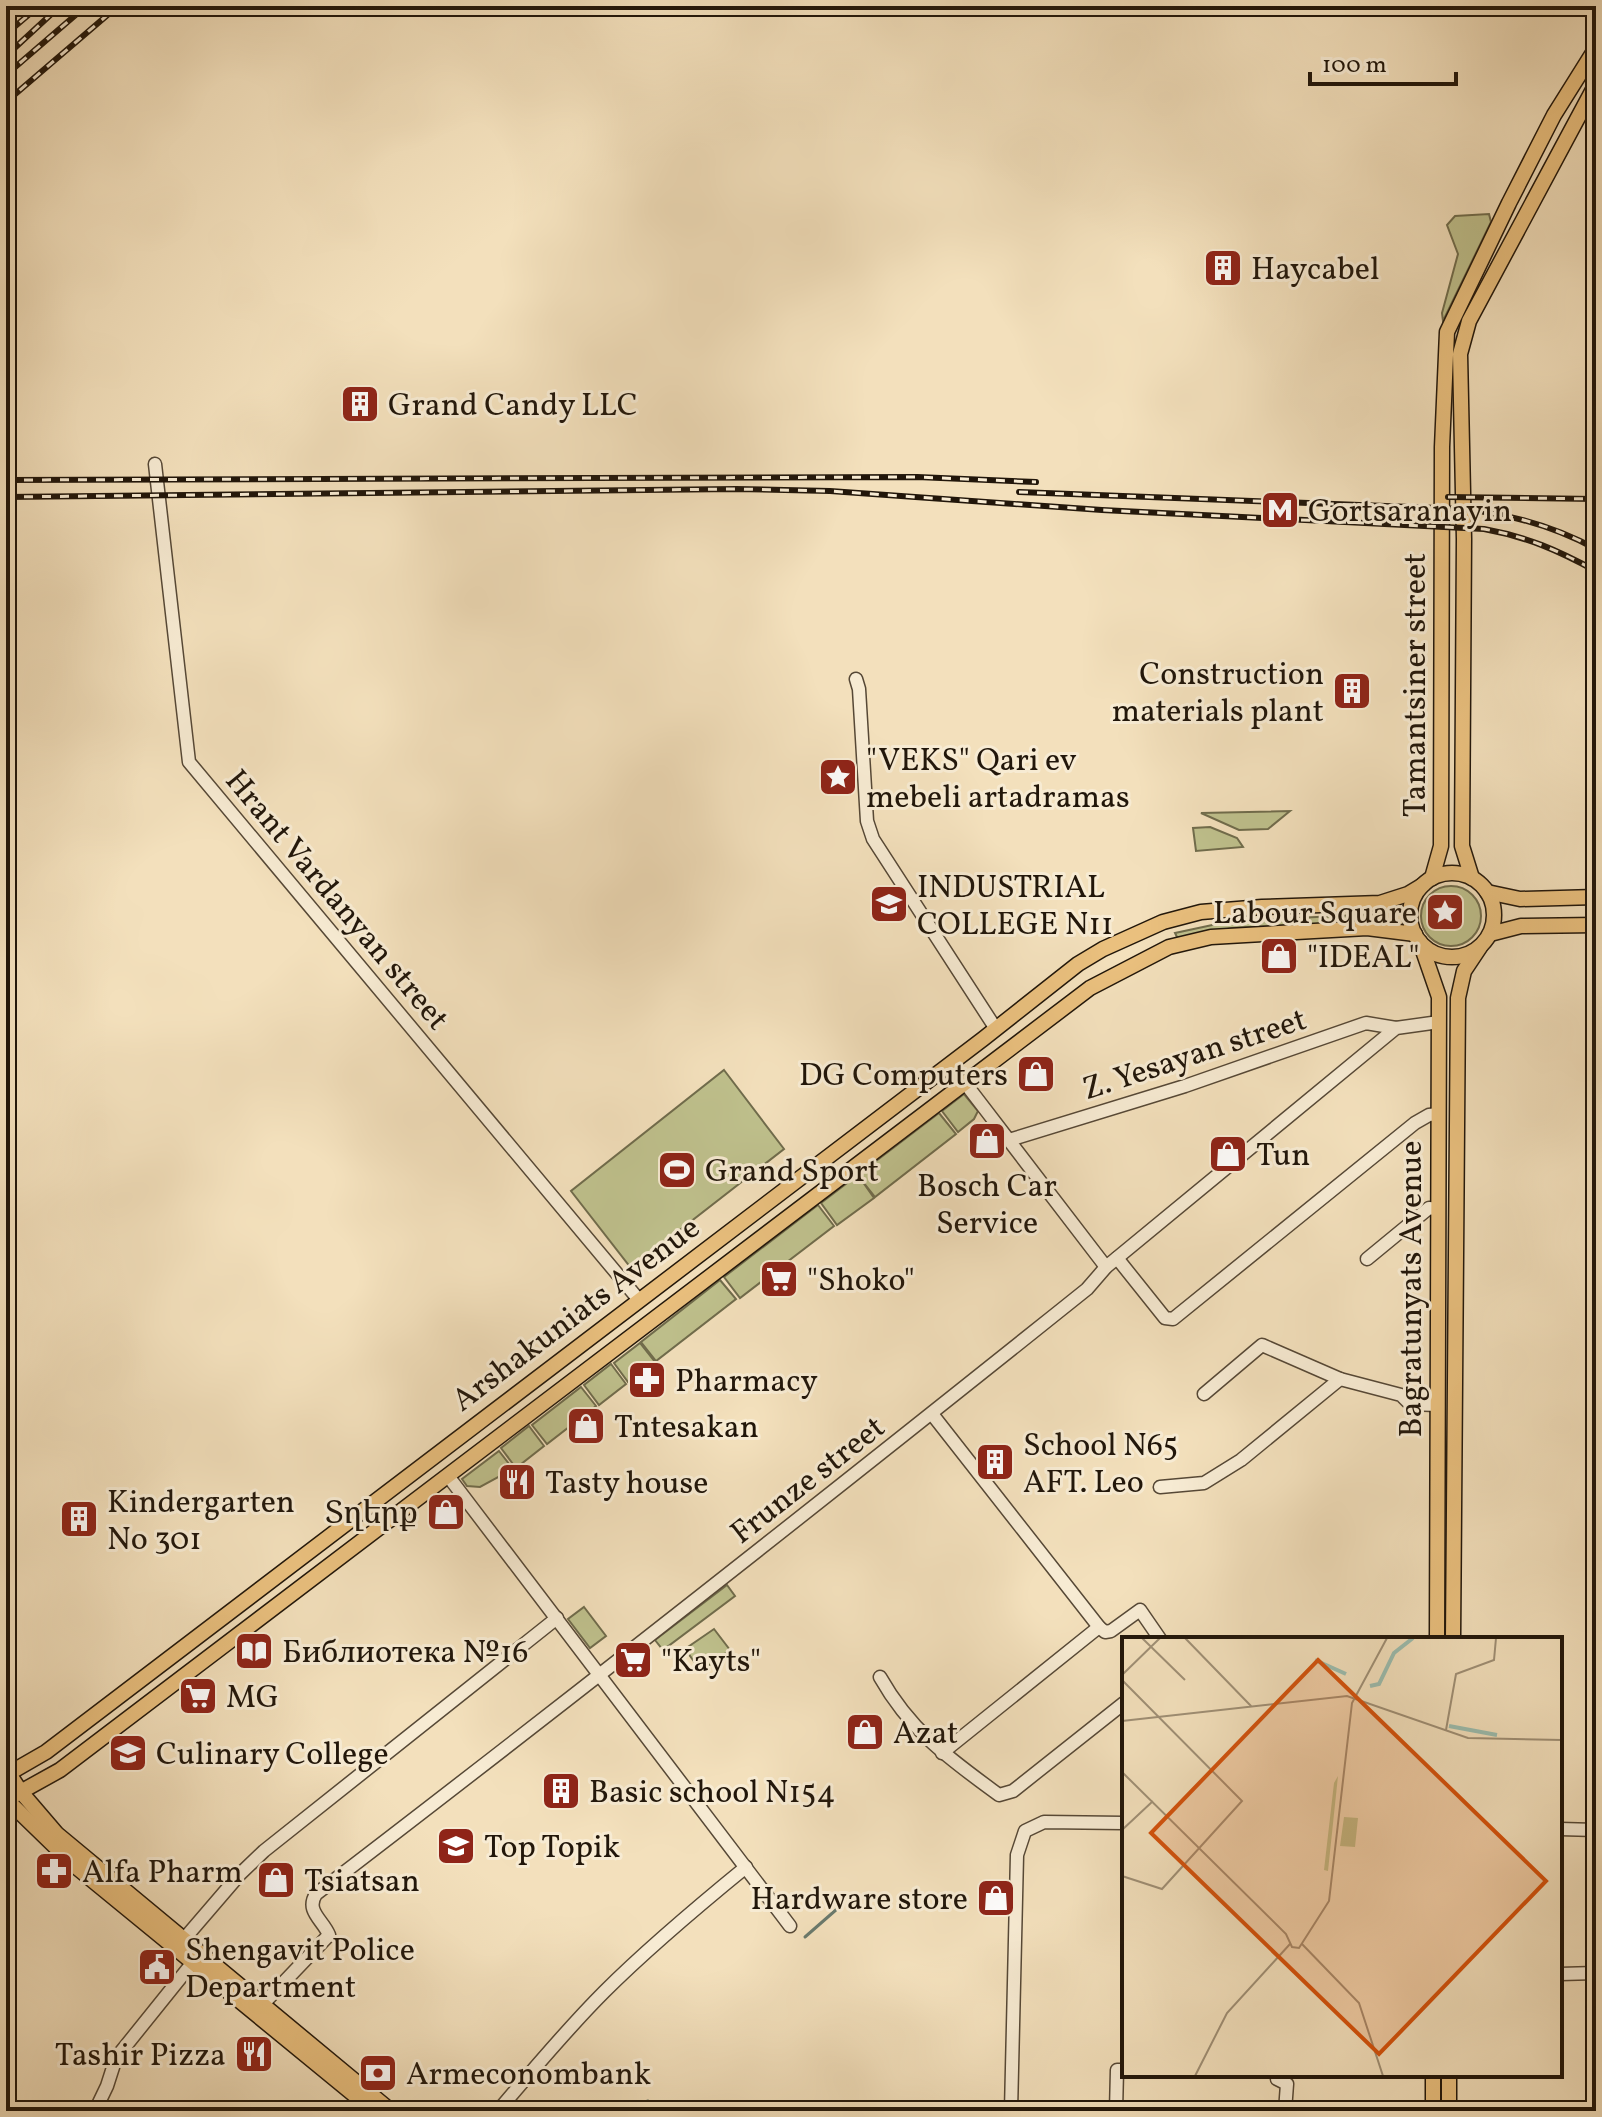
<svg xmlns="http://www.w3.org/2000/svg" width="1602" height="2117" viewBox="0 0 1602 2117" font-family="Vollkorn,'Noto Serif Armenian',serif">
<rect width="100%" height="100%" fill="#f3e0bc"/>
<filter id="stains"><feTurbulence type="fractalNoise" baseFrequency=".0025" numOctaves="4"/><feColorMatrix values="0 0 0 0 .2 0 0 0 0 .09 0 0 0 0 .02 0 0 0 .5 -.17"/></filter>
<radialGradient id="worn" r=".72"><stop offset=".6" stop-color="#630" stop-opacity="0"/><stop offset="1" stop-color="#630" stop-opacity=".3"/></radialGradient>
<g fill="#bfc18d" stroke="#706c4c" stroke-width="2">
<polygon points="1489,214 1491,222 1443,321 1442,313 1458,254 1447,225 1455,216"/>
<polygon points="1290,811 1268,829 1239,830 1201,813"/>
<polygon points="1210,827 1237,838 1243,847 1196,851 1193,828"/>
<circle cx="1451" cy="916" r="30"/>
<polygon points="1378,914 1378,921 1232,928 1178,939 1175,933 1231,921"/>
<polygon points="724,1070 784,1149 631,1268 571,1191"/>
<polygon points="964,1094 978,1111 974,1119 958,1132 942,1111"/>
<polygon points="939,1113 956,1134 875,1197 860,1178 874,1198 837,1225 821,1203"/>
<polygon points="818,1205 834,1226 740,1298 724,1277"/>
<polygon points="720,1280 736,1299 656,1361 641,1342"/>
<polygon points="640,1343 655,1362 628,1382 614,1363"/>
<polygon points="611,1364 626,1384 599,1405 584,1385"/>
<polygon points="581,1387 596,1406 547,1444 532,1425"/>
<polygon points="529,1426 544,1446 516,1468 501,1448"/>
<polygon points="499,1451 513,1469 480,1487 467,1486 462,1479"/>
<polygon points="727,1585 735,1596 663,1650 655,1640"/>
<polygon points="584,1607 606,1636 590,1648 568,1619"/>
<polygon points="714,1629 730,1650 701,1671 685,1649"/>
</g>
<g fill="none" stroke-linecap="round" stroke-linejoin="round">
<g stroke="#6a7a6d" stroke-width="3">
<polyline points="805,1937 837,1909"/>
<polyline points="618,2111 648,2101"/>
</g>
<polyline stroke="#9bbdaf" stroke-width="10" points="6,2105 8,2111"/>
<defs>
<g id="minor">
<polyline points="155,464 189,762 639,1300"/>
<polyline points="856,679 859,689 867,821 873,839 996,1029"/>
<polyline points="965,1083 1106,1267"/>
<polyline points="1009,1140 1185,1086 1366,1023 1396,1028"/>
<polyline points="1117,1258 1165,1318 1173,1319 1415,1123 1429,1115 1438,1114"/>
<polyline points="1367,1259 1429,1208 1438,1209"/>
<polyline points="1204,1394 1262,1345 1340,1379"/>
<polyline points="932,1414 1099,1627 1105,1632 1111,1631 1140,1610 1160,1639"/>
<polyline points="448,1476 790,1926"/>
<polyline points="1160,1487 1204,1483 1241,1460 1340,1379 1401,1395 1410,1404 1437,1405"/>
<path d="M880 1677C911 1732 950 1759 999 1795L1013 1791 1124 1703"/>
<polyline points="942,1753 1099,1627"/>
<polyline points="1560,1829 1596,1830"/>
<polyline points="185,1938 240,1874 264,1851 557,1618"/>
<polyline points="1560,1974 1596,1973"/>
<path d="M263 2004 329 1935C323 1920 305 1911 316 1894 576 1695 832 1493 1087 1289L1106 1267 1396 1028 1439 1022"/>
<polyline points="1277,2075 1277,2079 1287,2084 1285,2111"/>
<polyline points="95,2111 107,2086 116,2058 194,1961"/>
<path d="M498 2111C532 2071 566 2030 604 1992 648 1948 697 1907 746 1867"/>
<polyline points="1011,2111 1017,1855 1025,1831 1044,1822 1124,1823"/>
<polyline points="1116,2111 1117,2070 1124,2070"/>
</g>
<g id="major">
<circle cx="1452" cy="915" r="42"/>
<polyline points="1432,878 1441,846 1442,447 1447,332 1509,203 1554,115 1596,48"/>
<polyline points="1472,878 1462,846 1464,539 1460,354 1469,321 1596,84"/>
<polyline points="1487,892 1520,899 1596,897"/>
<polyline points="1490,934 1521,926 1596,925"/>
<polyline points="1420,942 1439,997 1437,1639"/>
<polyline points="1453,1639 1458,998 1464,971 1480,947"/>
<polyline points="6,1769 21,1792 57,1834 391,2111"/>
<polyline points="6,1775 46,1752 983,1039 1078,964 1103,949 1163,922 1201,912 1262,907 1380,903 1408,894 1423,885"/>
<polyline points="6,1799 75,1866 374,2111"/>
<polyline points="6,1800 60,1770 1090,988 1169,947 1211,937 1367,928 1415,934"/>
<polyline points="1433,2111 1433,2075"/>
<polyline points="1449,2111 1449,2075"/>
</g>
</defs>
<use href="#minor" stroke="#564836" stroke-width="15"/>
<use href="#major" stroke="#21160a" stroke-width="17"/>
<use href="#minor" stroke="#f7ebd3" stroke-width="12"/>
<use href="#major" stroke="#eac07e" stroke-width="14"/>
<defs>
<g id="rail">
<polyline points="6,18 20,6"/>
<polyline points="6,34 39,6"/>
<polyline points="6,56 60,6"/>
<polyline points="6,75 86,6"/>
<polyline points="6,102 118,6"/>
<polyline points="6,480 917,477 1036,482"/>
<path d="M1019 492 1463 509C1510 514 1554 526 1596 549"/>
<path d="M6 497 736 489 830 491 1102 510 1484 529C1528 537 1557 550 1596 571"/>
<polyline points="1448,497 1596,499"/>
</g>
</defs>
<use href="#rail" stroke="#21160a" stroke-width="6"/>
<use href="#rail" stroke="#f7ebd3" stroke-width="3" stroke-dasharray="9" stroke-linecap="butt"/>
</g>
<defs>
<symbol id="building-square" viewBox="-11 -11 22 22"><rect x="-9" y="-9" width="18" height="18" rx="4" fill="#8f2418" stroke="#f7ebd3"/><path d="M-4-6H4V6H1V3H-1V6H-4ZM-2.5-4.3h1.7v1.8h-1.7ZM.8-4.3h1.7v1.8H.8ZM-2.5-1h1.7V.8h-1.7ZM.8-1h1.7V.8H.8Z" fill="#fff"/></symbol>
<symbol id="metro-square" viewBox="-11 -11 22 22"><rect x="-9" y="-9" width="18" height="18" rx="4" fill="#8f2418" stroke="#f7ebd3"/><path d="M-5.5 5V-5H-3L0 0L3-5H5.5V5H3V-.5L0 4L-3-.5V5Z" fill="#fff"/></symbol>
<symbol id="sight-square" viewBox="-11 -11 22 22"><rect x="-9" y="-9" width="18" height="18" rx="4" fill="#8f2418" stroke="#f7ebd3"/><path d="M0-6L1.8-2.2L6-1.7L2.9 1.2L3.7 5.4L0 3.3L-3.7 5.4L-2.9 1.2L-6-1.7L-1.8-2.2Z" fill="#fff"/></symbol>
<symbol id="university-square" viewBox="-11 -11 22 22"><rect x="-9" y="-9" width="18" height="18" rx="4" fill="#8f2418" stroke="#f7ebd3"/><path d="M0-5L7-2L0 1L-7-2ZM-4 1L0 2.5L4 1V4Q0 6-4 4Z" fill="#fff"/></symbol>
<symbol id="shop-square" viewBox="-11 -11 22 22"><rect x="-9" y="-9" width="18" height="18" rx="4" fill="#8f2418" stroke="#f7ebd3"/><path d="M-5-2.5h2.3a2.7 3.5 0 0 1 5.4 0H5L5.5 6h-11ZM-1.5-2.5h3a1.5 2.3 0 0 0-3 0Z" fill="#fff"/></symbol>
<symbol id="stadium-square" viewBox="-11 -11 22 22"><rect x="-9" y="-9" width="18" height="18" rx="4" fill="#8f2418" stroke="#f7ebd3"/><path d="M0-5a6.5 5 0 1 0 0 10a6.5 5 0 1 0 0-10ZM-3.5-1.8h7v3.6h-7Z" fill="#fff"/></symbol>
<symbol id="supermarket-square" viewBox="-11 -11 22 22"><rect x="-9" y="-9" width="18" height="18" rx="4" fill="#8f2418" stroke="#f7ebd3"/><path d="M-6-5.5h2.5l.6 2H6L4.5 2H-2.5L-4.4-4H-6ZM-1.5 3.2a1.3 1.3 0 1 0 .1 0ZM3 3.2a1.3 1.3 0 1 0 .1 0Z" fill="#fff"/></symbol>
<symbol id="pharmacy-square" viewBox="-11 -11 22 22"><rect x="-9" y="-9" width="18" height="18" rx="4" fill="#8f2418" stroke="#f7ebd3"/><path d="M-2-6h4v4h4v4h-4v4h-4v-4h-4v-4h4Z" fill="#fff"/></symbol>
<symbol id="restaurant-square" viewBox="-11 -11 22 22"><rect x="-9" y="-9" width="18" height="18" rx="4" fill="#8f2418" stroke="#f7ebd3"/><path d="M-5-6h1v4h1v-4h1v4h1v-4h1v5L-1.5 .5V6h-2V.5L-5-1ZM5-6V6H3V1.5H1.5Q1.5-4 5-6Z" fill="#fff"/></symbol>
<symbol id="library-square" viewBox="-11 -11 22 22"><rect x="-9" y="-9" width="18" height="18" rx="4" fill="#8f2418" stroke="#f7ebd3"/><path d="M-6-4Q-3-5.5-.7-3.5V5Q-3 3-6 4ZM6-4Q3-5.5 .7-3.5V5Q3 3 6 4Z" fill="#fff"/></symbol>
<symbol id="school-square" viewBox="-11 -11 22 22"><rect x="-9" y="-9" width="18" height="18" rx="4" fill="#8f2418" stroke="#f7ebd3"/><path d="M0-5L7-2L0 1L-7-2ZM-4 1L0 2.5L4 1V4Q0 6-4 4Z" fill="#fff"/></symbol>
<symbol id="civic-square" viewBox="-11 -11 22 22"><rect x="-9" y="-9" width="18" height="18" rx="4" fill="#8f2418" stroke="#f7ebd3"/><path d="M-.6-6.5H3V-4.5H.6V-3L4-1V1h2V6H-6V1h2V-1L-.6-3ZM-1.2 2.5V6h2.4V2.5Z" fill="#fff"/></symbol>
<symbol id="bank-square" viewBox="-11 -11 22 22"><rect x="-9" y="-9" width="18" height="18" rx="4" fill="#8f2418" stroke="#f7ebd3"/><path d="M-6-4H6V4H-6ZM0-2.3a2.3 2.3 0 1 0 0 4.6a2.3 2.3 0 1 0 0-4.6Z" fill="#fff"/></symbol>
</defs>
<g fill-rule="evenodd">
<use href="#building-square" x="1201" y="246" width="44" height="44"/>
<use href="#building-square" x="338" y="382" width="44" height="44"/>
<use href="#metro-square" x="1258" y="488" width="44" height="44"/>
<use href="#building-square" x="1330" y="669" width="44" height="44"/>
<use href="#sight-square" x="816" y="755" width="44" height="44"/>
<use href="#university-square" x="867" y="882" width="44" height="44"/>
<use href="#sight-square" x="1423" y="890" width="44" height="44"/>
<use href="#shop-square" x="1257" y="934" width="44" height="44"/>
<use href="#shop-square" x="1014" y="1052" width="44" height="44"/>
<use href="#shop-square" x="965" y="1119" width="44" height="44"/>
<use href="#shop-square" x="1206" y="1132" width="44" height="44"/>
<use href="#stadium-square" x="655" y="1148" width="44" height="44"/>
<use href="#supermarket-square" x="757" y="1257" width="44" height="44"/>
<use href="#pharmacy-square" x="625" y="1358" width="44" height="44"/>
<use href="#shop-square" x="564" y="1404" width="44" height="44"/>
<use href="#building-square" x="973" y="1440" width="44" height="44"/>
<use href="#restaurant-square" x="495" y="1460" width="44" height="44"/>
<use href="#shop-square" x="424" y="1490" width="44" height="44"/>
<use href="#building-square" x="57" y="1497" width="44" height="44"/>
<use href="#library-square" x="232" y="1629" width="44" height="44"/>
<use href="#supermarket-square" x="611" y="1638" width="44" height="44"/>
<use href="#supermarket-square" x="176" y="1674" width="44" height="44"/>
<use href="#shop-square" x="843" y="1710" width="44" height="44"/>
<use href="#university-square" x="106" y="1731" width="44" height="44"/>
<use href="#building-square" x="539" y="1769" width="44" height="44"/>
<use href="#school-square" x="434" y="1824" width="44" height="44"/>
<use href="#pharmacy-square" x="32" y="1849" width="44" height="44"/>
<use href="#shop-square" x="254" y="1858" width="44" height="44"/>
<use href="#shop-square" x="974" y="1876" width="44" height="44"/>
<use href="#civic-square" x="135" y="1945" width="44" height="44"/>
<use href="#restaurant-square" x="232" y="2032" width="44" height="44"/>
<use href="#bank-square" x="356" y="2051" width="44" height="44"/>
</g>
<g text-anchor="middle" stroke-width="6" stroke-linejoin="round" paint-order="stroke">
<g font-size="32" fill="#21160a" stroke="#f7ebd3" text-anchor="start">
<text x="1251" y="279">Haycabel</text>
<text x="388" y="415">Grand Candy LLC</text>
<text x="1308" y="521">Gortsaranayin</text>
<text x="1324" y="684" text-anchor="end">Construction<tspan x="1324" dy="37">materials plant</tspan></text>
<text x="866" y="770">"VEKS" Qari ev<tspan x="866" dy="37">mebeli artadramas</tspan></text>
<text x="917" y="897">INDUSTRIAL<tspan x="917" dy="37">COLLEGE N11</tspan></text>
<text x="1417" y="923" text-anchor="end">Labour Square</text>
<text x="1307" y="967">"IDEAL"</text>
<text x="1008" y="1085" text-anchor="end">DG Computers</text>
<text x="1256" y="1165">Tun</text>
<text x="705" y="1181">Grand Sport</text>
<text x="987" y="1196" text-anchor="middle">Bosch Car<tspan x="987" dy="37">Service</tspan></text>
<text x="807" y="1290">"Shoko"</text>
<text x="675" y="1391">Pharmacy</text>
<text x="614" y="1437">Tntesakan</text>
<text x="1023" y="1455">School N65<tspan x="1023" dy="37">AFT. Leo</tspan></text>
<text x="545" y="1493">Tasty house</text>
<text x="107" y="1512">Kindergarten<tspan x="107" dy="37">No 301</tspan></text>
<text x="418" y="1523" text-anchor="end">Տղերք</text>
<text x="282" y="1662">Библиотека №16</text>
<text x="661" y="1671">"Kayts"</text>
<text x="226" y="1707">MG</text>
<text x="893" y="1743">Azat</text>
<text x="156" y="1764">Culinary College</text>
<text x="589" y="1802">Basic school N154</text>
<text x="484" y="1857">Top Topik</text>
<text x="82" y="1882">Alfa Pharm</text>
<text x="304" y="1891">Tsiatsan</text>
<text x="968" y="1909" text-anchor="end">Hardware store</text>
<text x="185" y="1960">Shengavit Police<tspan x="185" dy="37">Department</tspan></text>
<text x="226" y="2065" text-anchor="end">Tashir Pizza</text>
<text x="406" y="2084">Armeconombank</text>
</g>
<g font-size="32" fill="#21160a" stroke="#f7ebd3">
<text transform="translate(1414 685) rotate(-90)" y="11">Tamantsiner street</text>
<text transform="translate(338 899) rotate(50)" y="11">Hrant Vardanyan street</text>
<text transform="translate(1194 1053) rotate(-18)" y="11">Z. Yesayan street</text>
<text transform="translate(1410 1289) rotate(-90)" y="11">Bagratunyats Avenue</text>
<text transform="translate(575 1313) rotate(-37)" y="11">Arshakuniats Avenue</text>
<text transform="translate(807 1479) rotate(-38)" y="11">Frunze street</text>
</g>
</g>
<g transform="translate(1122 1637)">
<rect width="440" height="440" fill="#f3e0bc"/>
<path d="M216 139 206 234 202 233 212 146ZM222 180 236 181 233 210 218 209Z" fill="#bfc18d"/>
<path fill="none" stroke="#9bbdaf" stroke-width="4" d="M193 23 224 37M248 49 257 47 272 16 291 1M327 89 375 98"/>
<path fill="none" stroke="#9f8f75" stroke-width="2" d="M20 1 63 43M63 1 129 69M0 38 38 1M0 43 120 164 40 252 0 239M0 84 225 59 346 101 440 103M324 93 334 37 372 23 374 1M0 135 164 297 170 310 177 311 207 264 230 66 265 1M0 193 31 164M180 307 237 366 261 439M73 439 105 376 168 307"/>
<path fill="#d4520c" fill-opacity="0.15" stroke="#d4520c" stroke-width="4" d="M196 23 424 244 257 417 29 196Z"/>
<rect width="440" height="440" fill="none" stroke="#21160a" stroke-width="4"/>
</g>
<rect width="1602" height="2117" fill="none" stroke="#f3e0bc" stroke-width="32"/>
<rect x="8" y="8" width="1586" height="2101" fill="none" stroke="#21160a" stroke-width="4"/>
<rect x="16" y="16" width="1570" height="2085" fill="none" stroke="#21160a" stroke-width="2"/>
<path d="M1310 72v12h146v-12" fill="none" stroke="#21160a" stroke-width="4"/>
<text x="1322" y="72" font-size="24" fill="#21160a" stroke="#f7ebd3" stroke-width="6" paint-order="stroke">100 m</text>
<rect width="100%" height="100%" filter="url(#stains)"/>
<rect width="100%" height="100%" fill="url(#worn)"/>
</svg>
